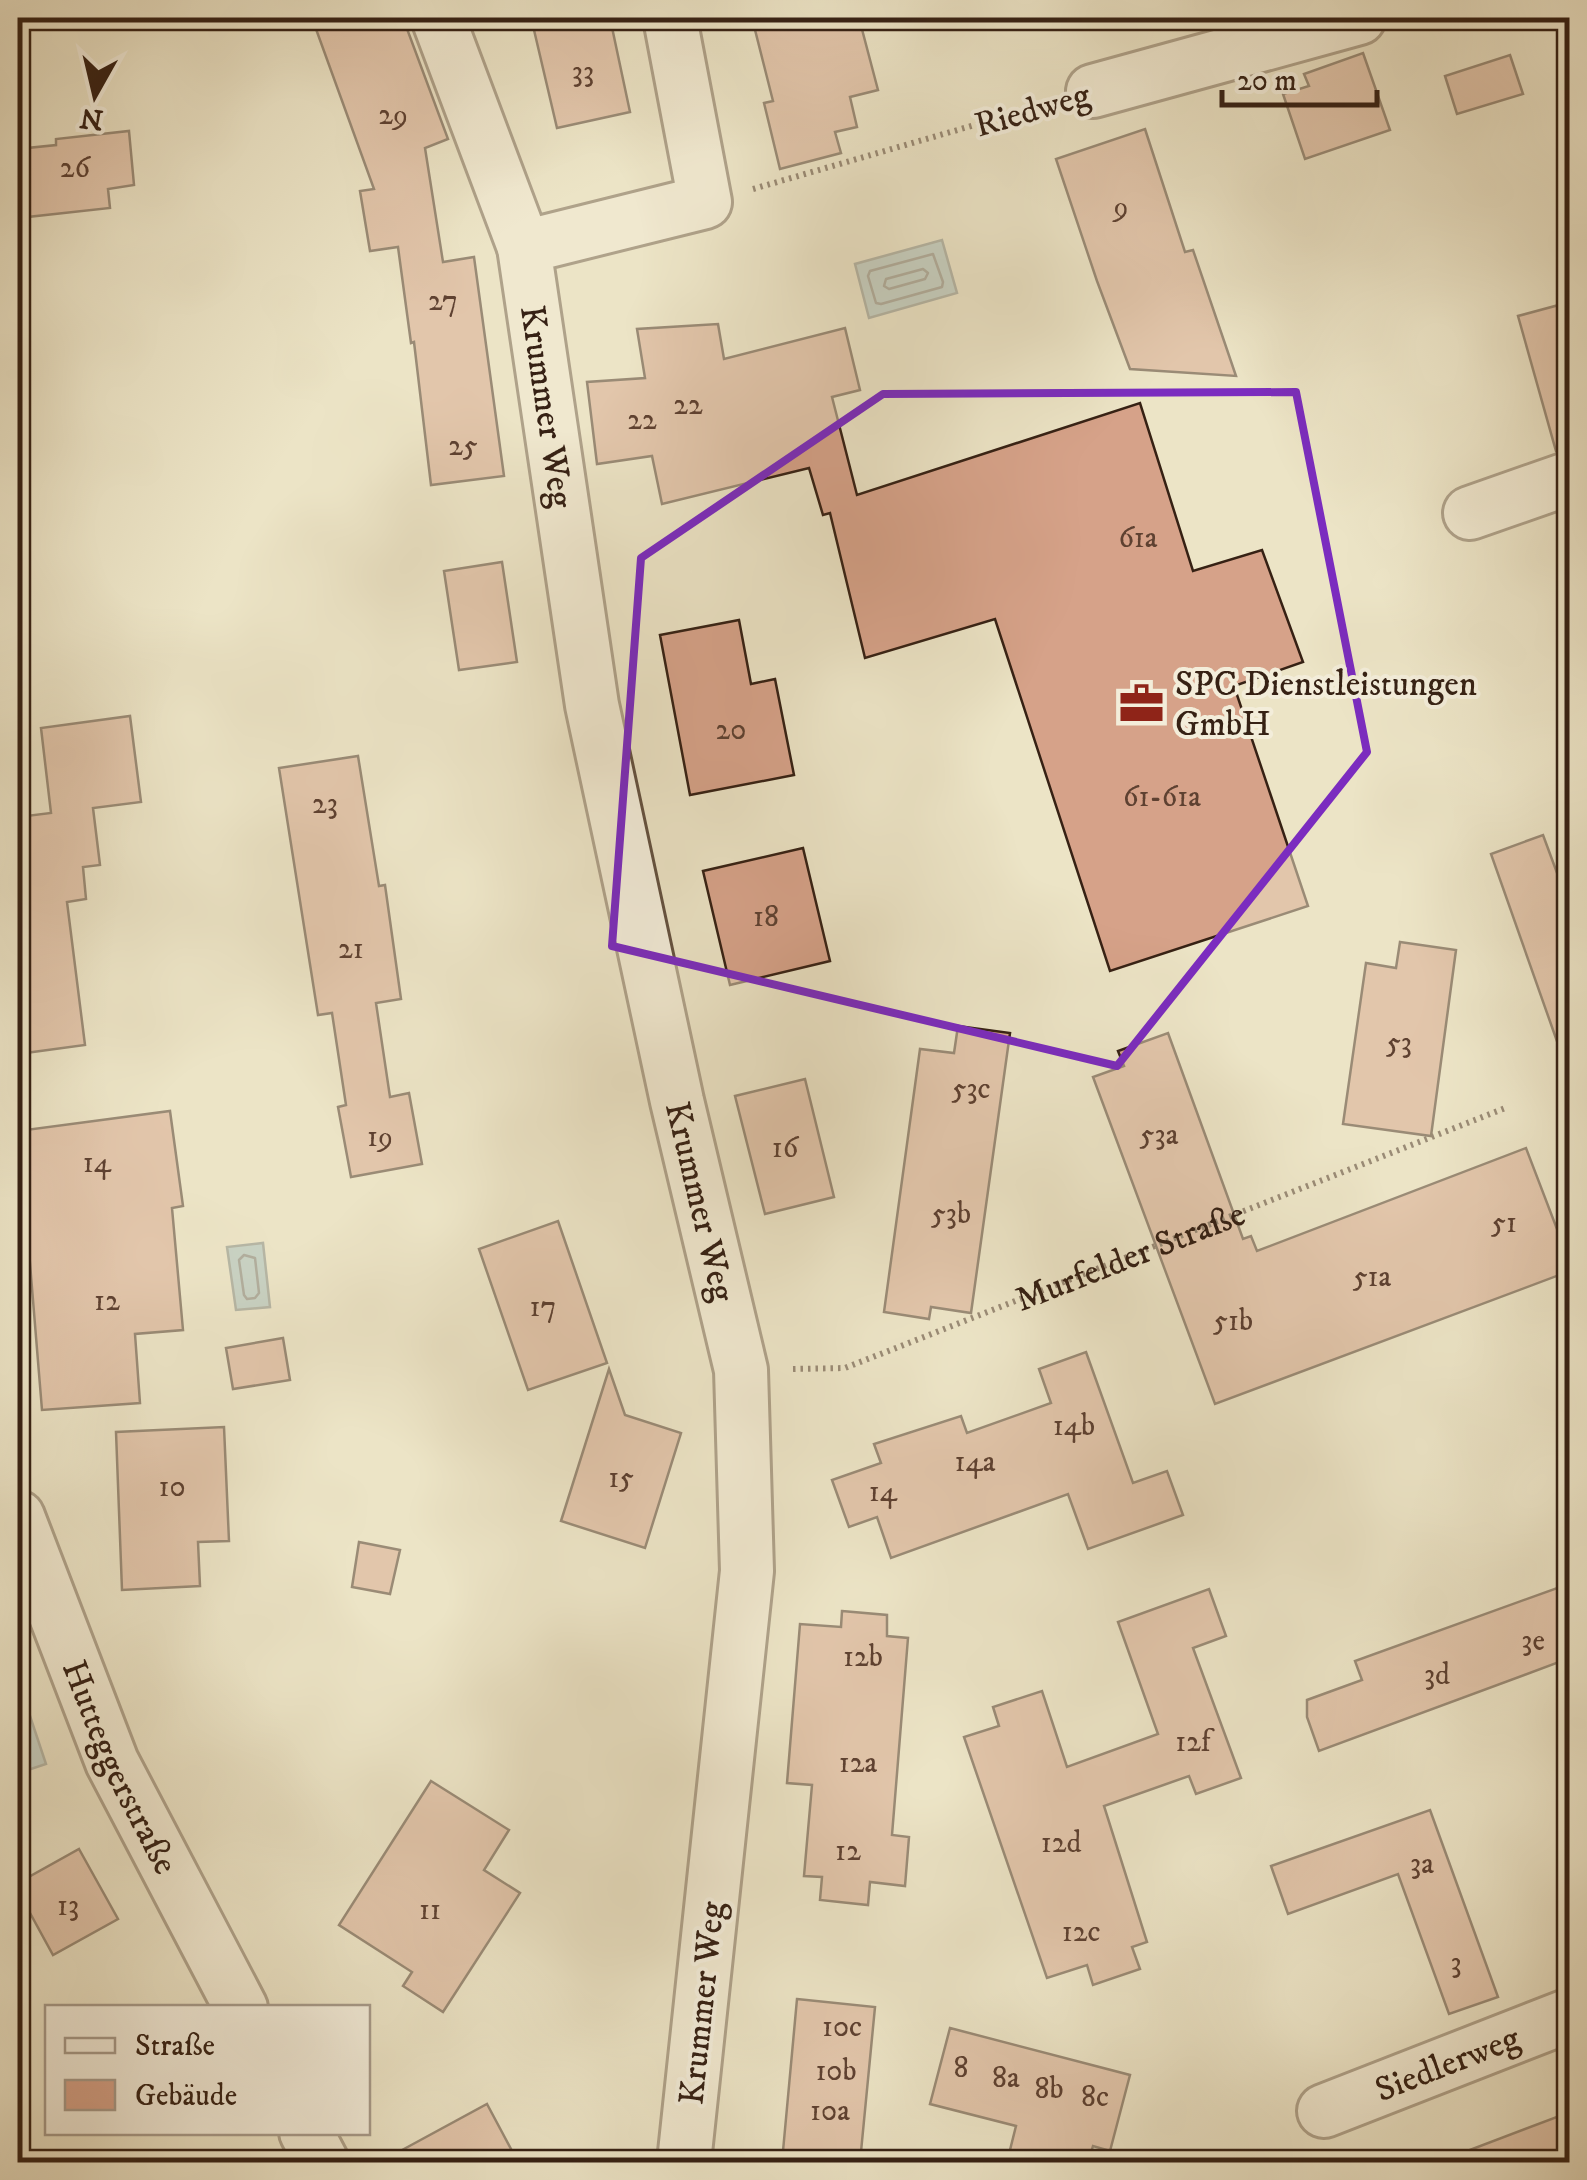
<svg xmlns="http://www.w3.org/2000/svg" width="1587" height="2180" viewBox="0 0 1587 2180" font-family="'IM FELL DW Pica',serif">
<rect width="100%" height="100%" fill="#ece4c6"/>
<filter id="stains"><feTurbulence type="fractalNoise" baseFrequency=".002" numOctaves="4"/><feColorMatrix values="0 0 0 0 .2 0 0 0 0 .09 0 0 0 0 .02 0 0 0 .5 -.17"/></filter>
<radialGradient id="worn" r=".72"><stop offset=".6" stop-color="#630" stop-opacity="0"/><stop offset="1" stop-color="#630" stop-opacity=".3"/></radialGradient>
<g fill="#9dbcbf" stroke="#747e7b" stroke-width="2.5">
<polygon points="942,240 957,293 869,318 855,264"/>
<polygon points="263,1243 270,1307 236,1310 227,1247"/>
<polygon points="29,1713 46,1764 19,1773 18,1717"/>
</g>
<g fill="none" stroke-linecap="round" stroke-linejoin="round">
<g stroke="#6a6e6a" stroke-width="2.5">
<polygon points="933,254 943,282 942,287 881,304 876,303 868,276 870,271"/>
<polygon points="923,269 928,273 925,279 889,289 884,286 886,279"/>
<polygon points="244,1255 255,1258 259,1293 255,1298 247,1299 244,1295 239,1260"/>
</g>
</g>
<g fill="#d6a289" stroke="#362114" stroke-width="2.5">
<polygon points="312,18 403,18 448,139 425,148 443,262 474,257 504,476 431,485 414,342 411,343 398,247 370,251 360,191 374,189"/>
<polygon points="588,18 610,18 630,112 557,128 534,30"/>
<polygon points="752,18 859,18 878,90 850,97 857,127 835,132 841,153 780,169 764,103 773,101"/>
<polygon points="1363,53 1390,130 1305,159 1283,94 1309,86 1304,74"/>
<polygon points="1510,55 1523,94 1457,114 1445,76"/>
<polygon points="1145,129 1185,252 1193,250 1236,376 1130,369 1097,281 1056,159"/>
<polygon points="129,131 134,185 108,189 110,208 18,218 18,149 56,145 56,139"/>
<polygon points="1570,302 1570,449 1556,451 1518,316"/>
<polygon points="718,324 724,359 845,328 860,390 832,397 857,495 1140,403 1193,571 1262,550 1303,662 1234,686 1308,906 1110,971 995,619 865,658 830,513 823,515 809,468 662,504 652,456 597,464 587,382 645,378 637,329"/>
<polygon points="502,562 517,662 459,670 444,571"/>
<polygon points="739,620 751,684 775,679 794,775 690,795 660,635"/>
<polygon points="130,716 141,802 93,808 100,865 83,867 86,899 67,902 85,1045 18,1054 18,817 51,813 41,728"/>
<polygon points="358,756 379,886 385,885 401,999 376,1003 390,1097 409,1093 422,1164 351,1177 338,1107 346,1105 332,1013 318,1015 279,768"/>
<polygon points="1543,835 1570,908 1570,1063 1565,1064 1491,854"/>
<polygon points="803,848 830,961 730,985 703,871"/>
<polygon points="1400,942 1456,950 1431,1136 1343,1124 1366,963 1396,968"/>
<polygon points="958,1026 1010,1033 971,1313 931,1307 929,1319 884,1312 920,1049 954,1053"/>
<polygon points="1168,1033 1243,1239 1251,1236 1257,1251 1526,1148 1570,1263 1570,1271 1215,1404 1093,1077 1124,1066 1118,1051"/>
<polygon points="805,1079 834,1197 765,1214 735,1096"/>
<polygon points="170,1111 183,1206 172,1208 183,1330 135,1334 140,1403 42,1410 27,1227 18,1176 18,1131"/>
<polygon points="558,1221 607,1363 528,1390 479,1249"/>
<polygon points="283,1338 290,1380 233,1389 226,1348"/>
<polygon points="1086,1352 1133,1483 1167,1471 1183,1515 1088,1549 1068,1494 891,1558 877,1517 849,1527 832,1480 881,1463 874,1444 961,1416 967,1433 1051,1403 1039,1369"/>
<polygon points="609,1369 625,1415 681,1433 645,1548 561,1521"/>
<polygon points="224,1427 229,1541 198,1542 200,1586 122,1590 116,1432"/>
<polygon points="359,1542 400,1550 390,1594 352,1587"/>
<polygon points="1560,1587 1570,1611 1570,1658 1319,1751 1307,1717 1307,1700 1362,1680 1355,1661"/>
<polygon points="1209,1589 1226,1636 1193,1648 1241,1778 1196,1794 1189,1776 1104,1806 1147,1942 1132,1947 1140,1969 1093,1985 1087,1965 1047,1978 964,1737 999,1726 993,1707 1042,1691 1067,1767 1158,1734 1118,1622"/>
<polygon points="842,1611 887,1615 887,1636 908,1638 892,1835 909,1837 905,1886 870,1882 868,1905 820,1900 822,1877 804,1876 812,1785 787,1783 800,1624 841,1627"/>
<polygon points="431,1781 509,1830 484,1870 520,1893 443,2012 403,1986 412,1972 339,1925"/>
<polygon points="1430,1810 1498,1997 1449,2014 1398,1874 1288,1914 1271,1866"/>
<polygon points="79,1849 118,1919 53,1955 18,1891 18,1883"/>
<polygon points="797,1999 875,2007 860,2162 782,2162"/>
<polygon points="950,2028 1130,2075 1110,2151 1093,2146 1088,2162 1007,2162 1016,2126 930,2104"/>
<polygon points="487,2104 518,2162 380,2162"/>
<polygon points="1570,2112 1570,2162 1447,2162 1446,2159"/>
</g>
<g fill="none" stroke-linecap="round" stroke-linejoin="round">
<defs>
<g id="minor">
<polyline points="438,18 524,247"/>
<path id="s2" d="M670 18 705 202 524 247 592 705 677 1101 741 1370 747 1571 684 2162"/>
<polyline points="1093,91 1359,18"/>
<polyline points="1470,513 1570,478"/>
<path id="s3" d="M18 1517 112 1762 241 2008"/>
<path id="s4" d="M1324 2111 1570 2015"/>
<polyline points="306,2132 322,2162"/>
</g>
</defs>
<use href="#minor" stroke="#645240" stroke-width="58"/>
<g stroke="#362114" stroke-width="6" stroke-dasharray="2.5 5" stroke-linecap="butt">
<polyline points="753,189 1044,105"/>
<path id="s1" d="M793 1369 845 1368 1508 1107"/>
</g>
<use href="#minor" stroke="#f3edda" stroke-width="52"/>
</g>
<path d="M0 0H1587V2180H0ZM1296 392 1367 752 1117 1066 612 946 641 558 883 394Z" fill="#ece4c6" fill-opacity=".55" fill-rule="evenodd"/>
<path fill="none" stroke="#7b2cbf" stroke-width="8" stroke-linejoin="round" d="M1296 392 1367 752 1117 1066 612 946 641 558 883 394Z"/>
<defs>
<symbol id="office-bare" viewBox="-9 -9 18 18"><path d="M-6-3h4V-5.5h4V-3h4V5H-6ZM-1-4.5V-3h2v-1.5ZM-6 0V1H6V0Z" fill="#8f2418" stroke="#f3edda" stroke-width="2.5" paint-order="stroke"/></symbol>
</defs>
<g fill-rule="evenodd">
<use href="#office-bare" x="1110" y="672" width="63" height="63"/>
</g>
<g text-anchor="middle" stroke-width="8" stroke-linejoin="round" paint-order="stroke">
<g font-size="30" fill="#5e4131">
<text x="583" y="81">33</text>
<text x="393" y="124">29</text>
<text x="75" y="177">26</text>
<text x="1121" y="216">9</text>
<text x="443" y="310">27</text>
<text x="688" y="414">22</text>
<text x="642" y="429">22</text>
<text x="463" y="455">25</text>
<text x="1138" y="547">61a</text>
<text x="731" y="739">20</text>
<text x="1162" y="806">61-61a</text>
<text x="325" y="813">23</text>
<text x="766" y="926">18</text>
<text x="351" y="958">21</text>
<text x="1399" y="1052">53</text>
<text x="971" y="1098">53c</text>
<text x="1159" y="1144">53a</text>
<text x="380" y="1146">19</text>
<text x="785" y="1157">16</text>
<text x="97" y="1172">14</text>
<text x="951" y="1223">53b</text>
<text x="1504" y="1232">51</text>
<text x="1372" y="1286">51a</text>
<text x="107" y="1310">12</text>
<text x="543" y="1316">17</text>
<text x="1233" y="1330">51b</text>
<text x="1074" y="1435">14b</text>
<text x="975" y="1471">14a</text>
<text x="621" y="1487">15</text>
<text x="172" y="1496">10</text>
<text x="883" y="1501">14</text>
<text x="1533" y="1650">3e</text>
<text x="863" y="1666">12b</text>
<text x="1437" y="1684">3d</text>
<text x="1193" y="1751">12f</text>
<text x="858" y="1772">12a</text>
<text x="1061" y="1852">12d</text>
<text x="848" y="1860">12</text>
<text x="1422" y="1873">3a</text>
<text x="68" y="1915">13</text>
<text x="430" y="1919">11</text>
<text x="1081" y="1941">12c</text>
<text x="1456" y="1972">3</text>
<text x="842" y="2036">10c</text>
<text x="961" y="2077">8</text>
<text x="836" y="2080">10b</text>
<text x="1006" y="2087">8a</text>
<text x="1049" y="2098">8b</text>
<text x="1095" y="2106">8c</text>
<text x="830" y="2120">10a</text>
</g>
<g font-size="35" fill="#362114" stroke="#f3edda">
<text transform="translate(1032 109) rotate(-16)" y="12">Riedweg</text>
<text dy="12" stroke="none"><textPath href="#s2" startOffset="535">Krummer Weg</textPath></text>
<text dy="12" stroke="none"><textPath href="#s2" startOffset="1345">Krummer Weg</textPath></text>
<text dy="12" stroke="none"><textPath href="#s1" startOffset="358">Murfelder Straße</textPath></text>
<text dy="12" stroke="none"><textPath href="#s3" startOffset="270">Hutteggerstraße</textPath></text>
<text transform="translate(701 2003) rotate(-84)" y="12">Krummer Weg</text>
<text dy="12" stroke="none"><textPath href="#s4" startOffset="132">Siedlerweg</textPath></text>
</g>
<g font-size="35" fill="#362114" stroke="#f3edda" text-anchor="start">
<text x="1175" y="695">SPC Dienstleistungen<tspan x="1175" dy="40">GmbH</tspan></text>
</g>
</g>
<rect width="1587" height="2180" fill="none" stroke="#ece4c6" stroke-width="60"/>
<rect x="20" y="20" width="1547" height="2140" fill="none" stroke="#362114" stroke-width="5"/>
<rect x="30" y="30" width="1527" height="2120" fill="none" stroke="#362114" stroke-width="2.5"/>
<rect x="45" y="2005" width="325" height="130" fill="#f3edda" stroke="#a79b8b" stroke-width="2.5"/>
<rect x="65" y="2038" width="50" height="15" fill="#f3edda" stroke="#a79b8b" stroke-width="2.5"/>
<text x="135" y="2055" font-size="30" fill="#362114">Straße</text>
<rect x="65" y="2080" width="50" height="30" fill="#d6a289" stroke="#a79b8b" stroke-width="2.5"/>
<text x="135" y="2105" font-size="30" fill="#362114">Gebäude</text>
<g transform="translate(95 95) rotate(188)" stroke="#f3edda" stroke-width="8" paint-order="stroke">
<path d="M0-8L18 38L0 25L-18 38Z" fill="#362114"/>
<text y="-15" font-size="28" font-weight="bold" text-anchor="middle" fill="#362114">N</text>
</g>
<path d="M1222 90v15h155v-15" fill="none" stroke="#362114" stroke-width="5"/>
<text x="1237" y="90" font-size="30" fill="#362114" stroke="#f3edda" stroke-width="8" paint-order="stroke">20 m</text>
<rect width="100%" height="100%" filter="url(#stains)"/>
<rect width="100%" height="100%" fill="url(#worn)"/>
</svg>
